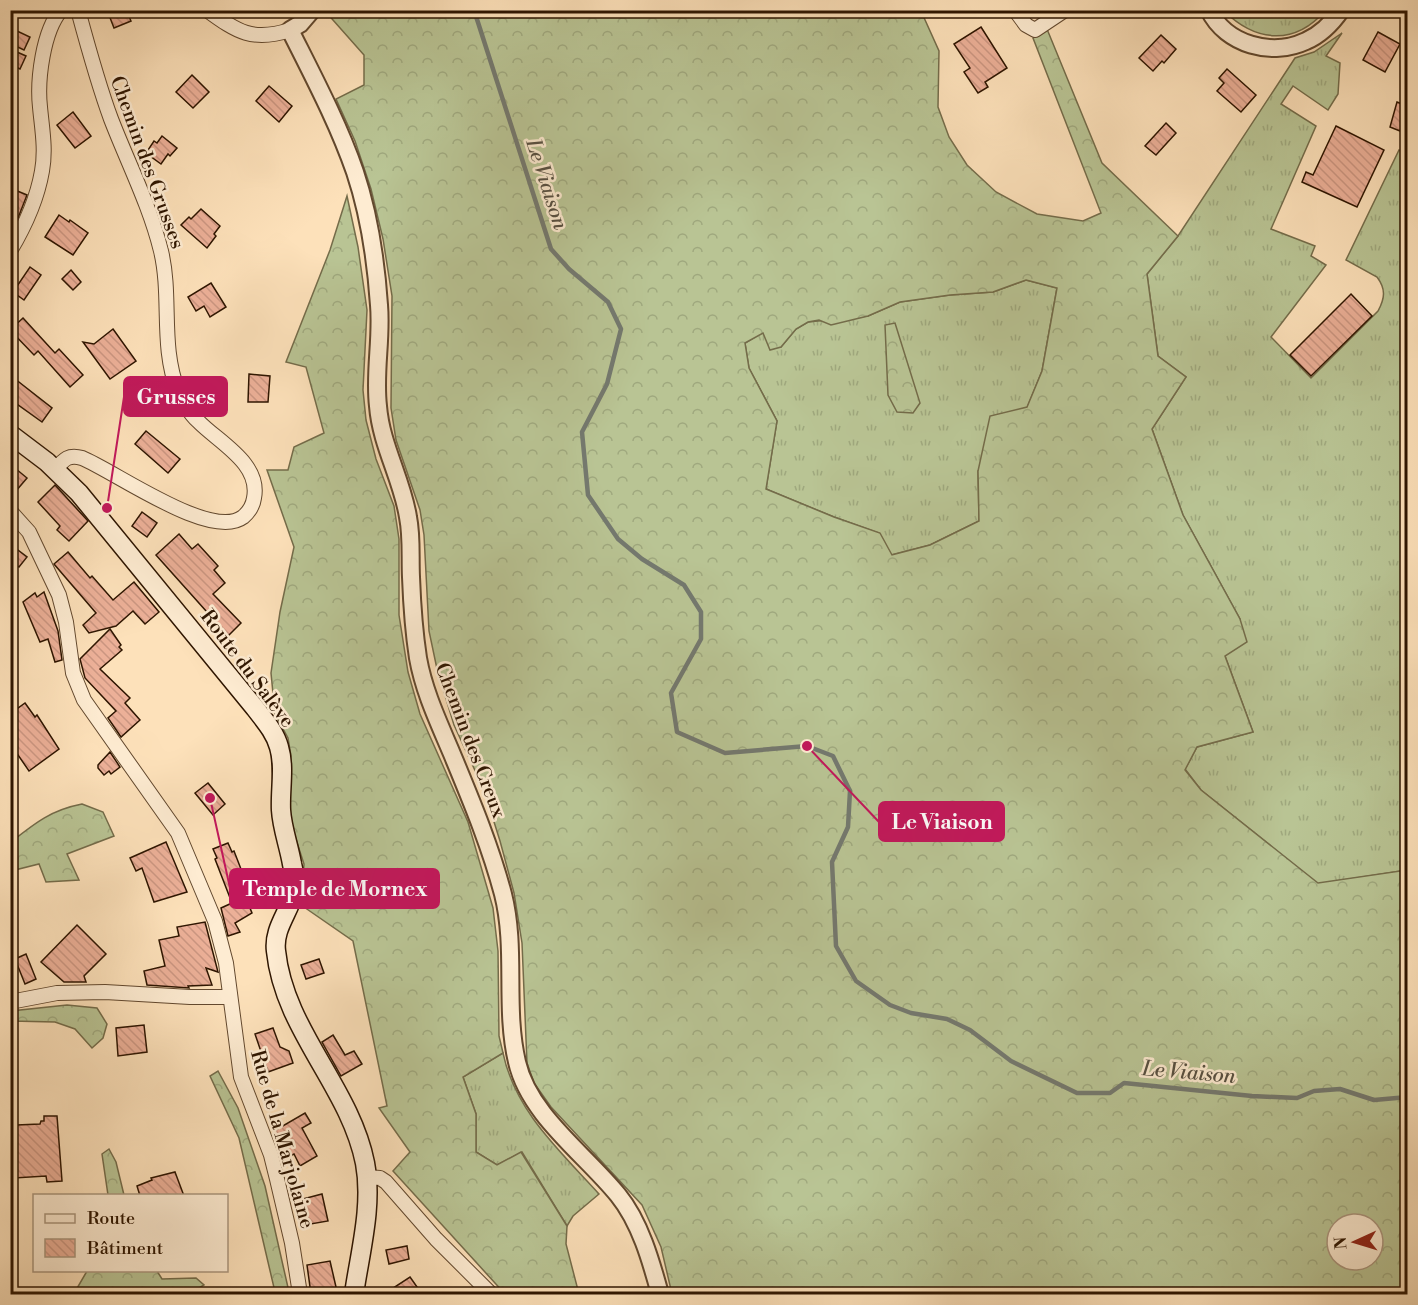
<svg xmlns="http://www.w3.org/2000/svg" width="1418" height="1305" viewBox="0 0 1418 1305" font-family="'Libre Bodoni',serif">
<defs>
<pattern id="grass-tufts" width="24" height="20" patternUnits="userSpaceOnUse" patternTransform="scale(1.5)"><rect width="24" height="20" fill="#b9c494"/><path d="M3 7l-1-3M5 7V3M7 7l1-3M15 17l-1-3M17 17v-4M19 17l1-3" fill="none" stroke="#9fa87e"/></pattern>
<pattern id="forest-crowns" width="20" height="18" patternUnits="userSpaceOnUse" patternTransform="scale(1.5)"><rect width="20" height="18" fill="#b9c494"/><path d="M2 6a3 3 0 1 1 6 0M12 15a3 3 0 1 1 6 0" fill="none" stroke="#9fa87e"/></pattern>
<pattern id="building-back-hatch" width="6" height="6" patternUnits="userSpaceOnUse" patternTransform="scale(1.5)"><rect width="6" height="6" fill="#ecb098"/><path d="M-1 5l2 2M0 0l6 6M5-1l2 2" fill="none" stroke="#cb9681"/></pattern>
</defs>
<rect width="100%" height="100%" fill="#fde1ba"/>
<filter id="stains"><feTurbulence type="fractalNoise" baseFrequency=".00333" numOctaves="4"/><feColorMatrix values="0 0 0 0 .2 0 0 0 0 .09 0 0 0 0 .02 0 0 0 .5 -.17"/></filter>
<radialGradient id="worn" r=".72"><stop offset=".6" stop-color="#630" stop-opacity="0"/><stop offset="1" stop-color="#630" stop-opacity=".3"/></radialGradient>
<g fill="url(#grass-tufts)" stroke="#746c4a" stroke-width="1.5">
<path d="M1224 11H1325C1294 46 1256 42 1224 11Z"/>
<path d="M1342 33 1326 56 1340 63 1338 94 1328 110 1293 86 1281 104 1316 126 1271 229 1315 246 1311 256 1326 265 1271 337 1311 378 1378 311C1385 298 1386 289 1377 277L1346 260 1399 150 1407 154V870L1318 884 1201 790 1185 769 1197 747 1253 732 1225 656 1240 619 1183 515 1152 429 1186 377 1158 356 1147 274 1178 236 1295 58 1314 52Z"/>
<polygon points="1026,280 1057,288 1042,371 1027,408 978,471 979,521 930,545 891,555 879,533 834,517 766,489 777,421 749,368 745,343 763,332 781,347 796,329 808,322 868,316 900,302 950,295 993,292"/>
<path d="M503 1053C515 1111 560 1151 599 1194L573 1216 567 1226 522 1152 497 1165 476 1152V1114L463 1077Z"/>
</g>
<g fill="url(#forest-crowns)" stroke="#746c4a" stroke-width="1.5" fill-rule="evenodd">
<path d="M325 11H921L939 51 938 107 949 137 967 165 996 192 1037 214 1083 221 1101 213 1033 38 1047 29 1102 163 1178 236 1147 274 1158 356 1186 377 1152 429 1183 515 1240 619 1247 642 1225 656 1253 732 1197 747 1185 770 1201 790 1318 883 1407 870V1294H672L661 1247 642 1205 551 1107 534 1083 527 1063 522 943 514 893 500 841 484 790 454 725 437 669 429 631 424 535 420 510 396 440 391 408 392 296 383 239 371 189 355 141 336 99 364 85V55ZM1026 280 1057 288 1042 371 1027 407 990 416 978 471 979 521 930 545 892 555 880 533 834 517 766 489 777 421 749 368 745 343 763 333 770 350 781 347 796 329 808 322 819 320 831 325 868 316 900 302 950 295 993 292ZM1337 1224H1373V1260H1337Z"/>
<polygon points="347,196 358,247 367,310 363,390 366,420 376,459 394,506 399,539 399,615 408,672 420,714 468,822 493,908 498,951 499,1036 503,1053 463,1077 476,1114 476,1152 497,1165 521,1152 567,1226 566,1244 579,1294 505,1294 393,1171 410,1152 379,1108 387,1106 353,941 301,905 304,864 293,830 289,807 291,756 288,738 275,714 271,673 280,612 294,547 267,470 288,470 294,447 324,433 306,367 286,362 330,250"/>
<polygon points="895,323 920,403 913,413 897,412 888,395 885,325"/>
<path d="M82 804 103 812 114 836 67 854 79 880 46 882 39 864 11 871V842C35 823 51 810 82 804Z"/>
<polygon points="67,1005 97,1008 107,1024 103,1038 92,1048 75,1029 55,1022 11,1021 11,1011"/>
<polygon points="218,1071 238,1108 265,1186 289,1292 275,1292 239,1138 210,1076"/>
<polygon points="109,1149 116,1162 124,1195 108,1195 102,1154"/>
<polygon points="87,1271 157,1271 162,1279 196,1278 204,1285 189,1294 76,1294 76,1290"/>
</g>
<g fill="none" stroke-linecap="round" stroke-linejoin="round">
<polyline stroke="#74796f" stroke-width="4.5" points="474,10 551,249 569,269 608,302 621,329 607,384 582,432 588,495 618,539 642,559 684,585 701,612 701,639 671,693 677,732 725,753 807,746 833,756 850,791 848,827 832,862 836,946 856,981 890,1005 911,1013 947,1019 970,1030 1011,1061 1077,1093 1110,1093 1124,1083 1252,1096 1297,1098 1314,1091 1340,1089 1374,1100 1408,1097"/>
</g>
<g fill="url(#building-back-hatch)" stroke="#2e1500" stroke-width="1.5">
<polygon points="107,10 126,10 131,21 114,28"/>
<polygon points="981,27 1007,68 985,82 988,87 978,93 964,72 970,68 954,44"/>
<polygon points="17,31 30,37 24,50 11,44"/>
<polygon points="1378,32 1400,44 1385,72 1363,60"/>
<polygon points="1161,35 1176,49 1164,63 1162,61 1153,71 1139,58"/>
<polygon points="10,49 26,56 20,69 10,64"/>
<polygon points="1227,69 1256,95 1241,112 1217,91 1224,83 1219,78"/>
<polygon points="192,75 209,92 193,108 176,92"/>
<polygon points="269,86 292,106 279,122 256,101"/>
<polygon points="1397,102 1407,106 1407,124 1403,123 1400,131 1390,127"/>
<polygon points="73,112 91,136 75,148 57,125"/>
<polygon points="1166,123 1176,133 1156,155 1145,146"/>
<polygon points="1336,126 1384,150 1357,207 1302,182 1306,172 1313,175"/>
<polygon points="162,136 177,148 170,156 168,154 161,164 146,153 154,141 157,143"/>
<polygon points="10,188 27,195 18,218 10,215"/>
<polygon points="201,209 220,226 214,234 216,236 207,248 181,225 189,217 191,219"/>
<polygon points="59,215 69,222 70,220 88,233 73,255 45,237"/>
<polygon points="30,267 41,275 24,300 13,292"/>
<polygon points="71,270 81,282 73,290 62,279"/>
<polygon points="211,283 226,307 210,317 204,306 196,311 188,297"/>
<polygon points="1351,294 1372,316 1311,376 1290,355"/>
<polygon points="23,318 55,353 59,349 83,375 70,387 38,351 34,355 10,330"/>
<polygon points="113,329 136,361 110,379 83,342 94,344"/>
<polygon points="249,374 270,376 268,402 248,402"/>
<polygon points="10,375 52,408 42,422 10,399"/>
<polygon points="146,431 180,459 168,473 135,444"/>
<polygon points="10,464 27,478 10,498"/>
<polygon points="55,485 88,521 69,541 57,530 60,526 38,502"/>
<polygon points="142,512 157,523 147,537 132,526"/>
<polygon points="179,534 192,549 198,544 218,566 214,570 225,583 213,594 241,623 225,639 211,625 215,621 156,555"/>
<polygon points="10,544 27,557 19,567 10,561"/>
<polygon points="68,552 90,578 92,576 113,600 134,582 159,612 145,624 133,611 116,626 89,633 83,625 96,613 54,564"/>
<polygon points="44,592 58,631 62,660 55,662 48,639 40,642 23,602 35,593 37,597"/>
<polygon points="110,629 121,645 119,647 122,650 100,669 130,698 125,703 140,720 121,737 108,718 116,711 85,678 80,659"/>
<polygon points="25,703 35,717 37,715 59,749 29,771 16,752 10,756 10,714"/>
<polygon points="110,752 120,767 111,774 109,771 104,775 98,768 98,765"/>
<polygon points="208,783 225,804 213,815 195,793"/>
<polygon points="166,842 187,892 154,902 142,868 136,871 130,858"/>
<polygon points="228,843 232,852 234,851 246,882 240,884 252,913 235,923 240,932 228,936 221,908 232,903 215,859 217,858 213,849"/>
<polygon points="205,922 218,972 206,968 212,985 188,986 189,988 147,985 144,971 165,966 159,940 179,936 177,927"/>
<polygon points="77,925 106,954 84,976 86,982 64,982 41,962"/>
<polygon points="26,954 36,979 25,984 15,959"/>
<polygon points="319,959 324,973 306,979 301,965"/>
<polygon points="144,1025 147,1052 118,1056 116,1028"/>
<polygon points="273,1028 280,1047 289,1051 293,1063 268,1072 255,1034"/>
<polygon points="333,1035 345,1055 354,1051 362,1064 341,1076 322,1042"/>
<polygon points="305,1113 311,1123 302,1128 317,1156 300,1166 294,1154 290,1156 274,1131"/>
<polygon points="44,1116 57,1116 62,1181 47,1182 46,1176 14,1178 13,1147 17,1146 17,1125 40,1124 41,1121 44,1121"/>
<polygon points="175,1172 184,1196 140,1196 137,1186 152,1180 151,1178"/>
<polygon points="322,1194 328,1221 305,1225 299,1200"/>
<polygon points="407,1246 409,1259 389,1264 386,1250"/>
<polygon points="330,1261 336,1287 332,1294 311,1294 307,1265"/>
<polygon points="410,1277 422,1294 384,1294"/>
</g>
<g fill="none" stroke-linecap="round" stroke-linejoin="round">
<defs>
<g id="minor">
<path d="M207 10C237 32 253 42 290 30"/>
<polyline points="1015,10 1026,25 1035,30 1065,10"/>
<path d="M10 251C25 226 37 200 42 171 46 149 42 129 40 107 37 80 43 31 61 10"/>
<path d="M56 469C64 459 69 454 82 458 116 472 211 541 243 517 249 512 253 505 254 498 261 463 218 442 198 421 189 413 183 401 178 391 160 346 172 297 161 251 150 206 128 163 111 119 98 84 88 47 78 10"/>
<polyline points="10,511 29,532 59,595 66,622 73,673 84,700 178,833 215,921 226,963 241,1077 271,1155 277,1179 292,1243 300,1294"/>
<polyline points="10,1002 57,993 105,992 190,997 230,997"/>
<polyline points="367,1177 380,1178 386,1182 436,1239 491,1294"/>
</g>
<g id="tertiary">
<path d="M312 10 300 24 290 30C313 76 338 123 355 172 369 214 376 261 379 305 382 339 374 372 378 406 381 445 402 479 408 517 412 537 410 557 411 577 412 604 414 632 418 658 424 692 439 723 452 754 471 800 490 845 503 894 517 949 504 1007 517 1062 529 1115 585 1154 618 1195 640 1222 651 1261 660 1294"/>
<path d="M1209 10C1226 45 1272 57 1306 41 1320 35 1332 23 1341 10"/>
</g>
<path id="secondary" d="M10 434 47 462 79 493 255 708C264 720 275 732 279 747 285 767 280 789 281 810 282 828 289 846 292 864 294 872 296 882 294 891 290 912 273 928 276 951 284 1030 350 1087 365 1163 373 1206 360 1252 354 1294"/>
</defs>
<use href="#minor" stroke="#62482e" stroke-width="16"/>
<use href="#tertiary" stroke="#62482e" stroke-width="20"/>
<use href="#secondary" stroke="#2e1500" stroke-width="21"/>
<use href="#minor" stroke="#feecd2" stroke-width="14"/>
<use href="#tertiary" stroke="#feecd2" stroke-width="16"/>
<use href="#secondary" stroke="#feecd2" stroke-width="18"/>
</g>
<g text-anchor="middle" stroke-width="5" stroke-linejoin="round" paint-order="stroke">
<g font-size="20" fill="#2e1500" stroke="#feecd2">
<text transform="translate(148 162) rotate(70)" y="7">Chemin des Grusses</text>
<text transform="translate(248 668) rotate(53)" y="7">Route du Salève</text>
<text transform="translate(471 740) rotate(69)" y="7">Chemin des Creux</text>
<text transform="translate(283 1139) rotate(74)" y="7">Rue de la Marjolaine</text>
</g>
<g font-size="21" font-style="italic" fill="#574f41" stroke="#feecd2">
<text transform="translate(547 184) rotate(72)" y="7">Le Viaison</text>
<text transform="translate(1189 1072) rotate(5)" y="7">Le Viaison</text>
</g>
</g>
<path fill="none" stroke="#c2185b" stroke-width="2" d="M107 508L124 397M807 746L879 822M210 798L230 888"/>
<g fill="#c2185b" stroke="#feecd2" stroke-width="2">
<circle cx="107" cy="508" r="6"/>
<circle cx="807" cy="746" r="6"/>
<circle cx="210" cy="798" r="6"/>
</g>
<g fill="#c2185b" stroke="#c2185b" stroke-width="2">
<rect x="124" y="377" width="103" height="39" rx="6"/>
<rect x="879" y="802" width="125" height="39" rx="6"/>
<rect x="230" y="869" width="209" height="39" rx="6"/>
</g>
<g font-size="21" text-anchor="middle" font-weight="bold" fill="#fff">
<text x="176" y="404">Grusses</text>
<text x="942" y="829">Le Viaison</text>
<text x="335" y="896">Temple de Mornex</text>
</g>
<rect width="1418" height="1305" fill="none" stroke="#fde1ba" stroke-width="36"/>
<rect x="12" y="12" width="1394" height="1281" fill="none" stroke="#2e1500" stroke-width="3"/>
<rect x="18" y="18" width="1382" height="1269" fill="none" stroke="#2e1500" stroke-width="1.5"/>
<rect x="33" y="1194" width="195" height="78" fill="#feecd2" stroke="#ab967e" stroke-width="1.5"/>
<rect x="45" y="1214" width="30" height="9" fill="#feecd2" stroke="#ab967e" stroke-width="1.5"/>
<text x="87" y="1224" font-size="18" fill="#2e1500">Route</text>
<rect x="45" y="1239" width="30" height="18" fill="url(#building-back-hatch)" stroke="#ab967e" stroke-width="1.5"/>
<text x="87" y="1254" font-size="18" fill="#2e1500">Bâtiment</text>
<g transform="translate(1355 1242) rotate(266)"><circle r="28" fill="#feecd2" stroke="#ab967e" stroke-width="1.5"/>
<path d="M0-4.5L10 22L0 15L-10 22Z" fill="#8f2418"/>
<text y="-9" font-size="16" font-weight="bold" text-anchor="middle" fill="#2e1500">N</text>
</g>
<rect width="100%" height="100%" filter="url(#stains)"/>
<rect width="100%" height="100%" fill="url(#worn)"/>
</svg>
